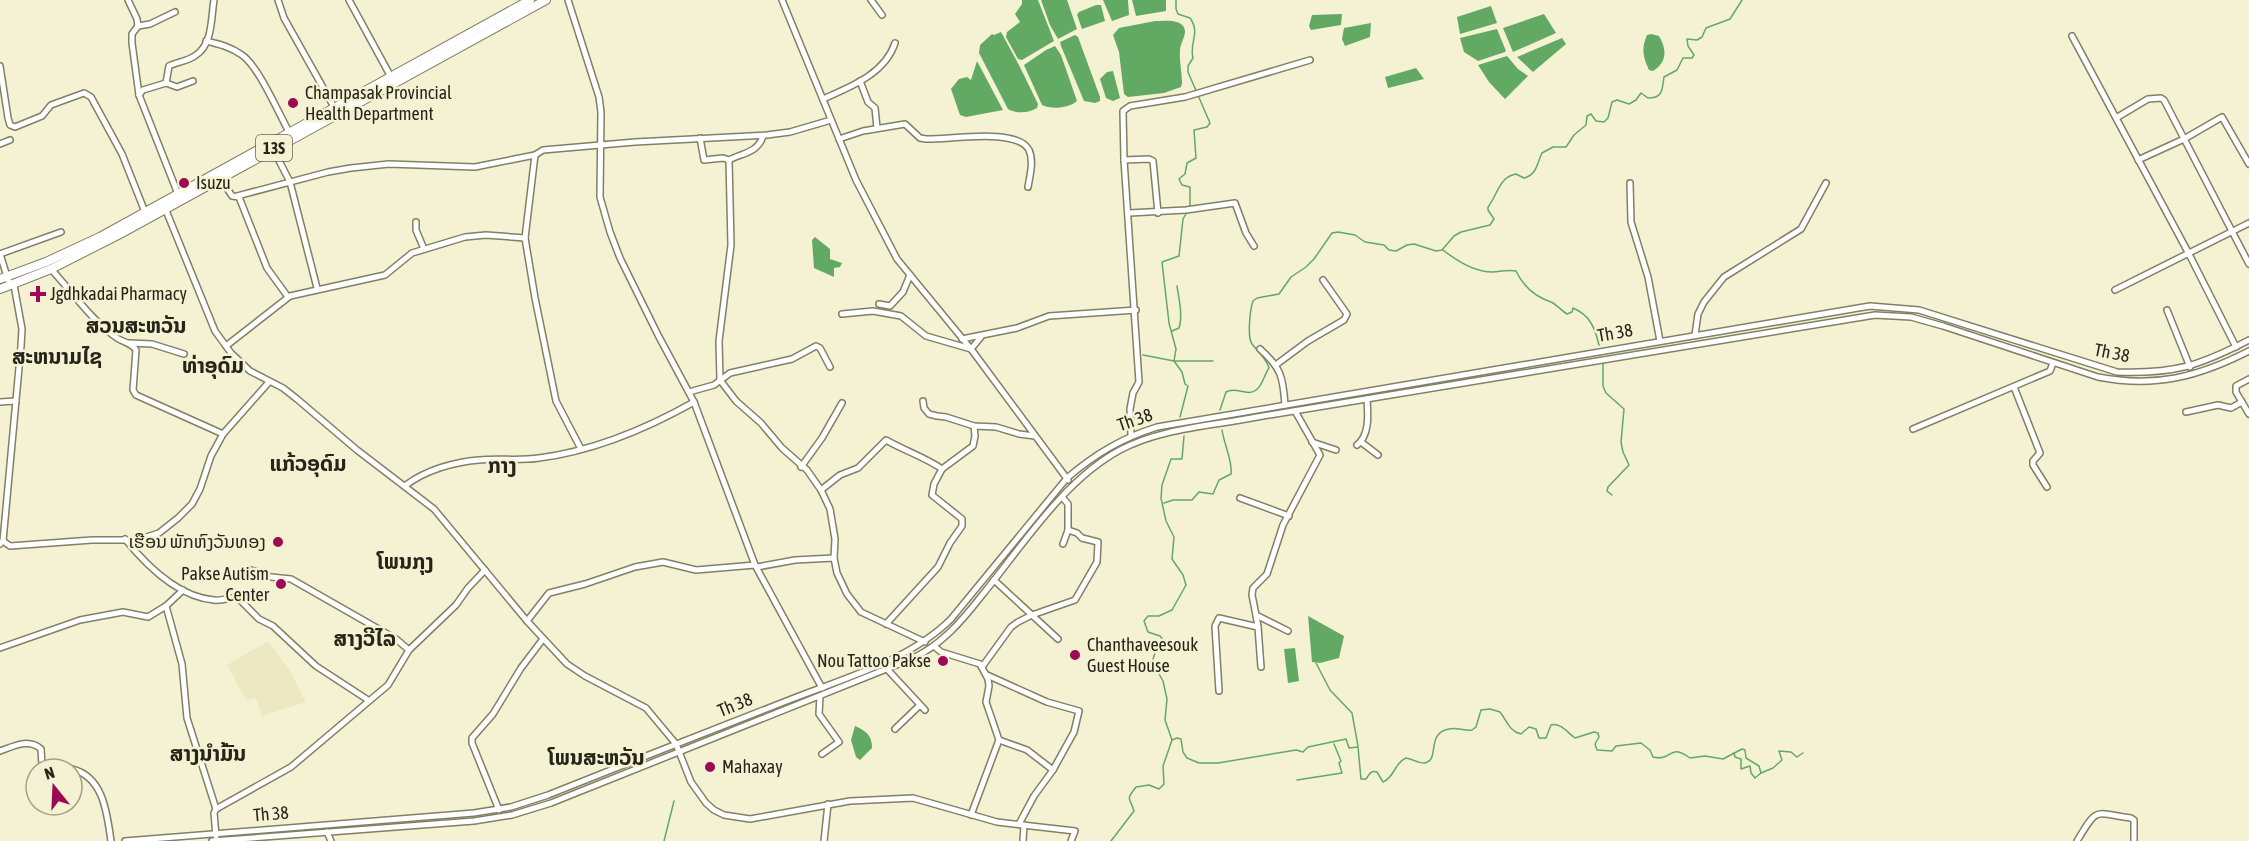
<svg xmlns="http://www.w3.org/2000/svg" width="2249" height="841" viewBox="0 0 2249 841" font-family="'Asap Condensed','Noto Sans Lao',sans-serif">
<rect width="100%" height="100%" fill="#f5f2d3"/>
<polygon fill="#ece8c2" points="268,641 290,671 306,702 262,716 256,698 246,700 227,665"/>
<g fill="#62a963">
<polygon points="1022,0 1038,0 1054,41 1022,60 1018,59 1006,37 1007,32 1020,22 1015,14 1022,4"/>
<polygon points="1041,0 1067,0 1077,29 1058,39 1050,25"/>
<polygon points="1103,0 1128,0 1129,15 1112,21"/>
<polygon points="1132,0 1166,0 1166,11 1136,16"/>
<polygon points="1096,5 1101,5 1105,21 1082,29 1077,15 1079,12"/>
<polygon points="1491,6 1497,23 1460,34 1457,17"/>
<polygon points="1342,14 1341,25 1311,30 1309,26 1312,15"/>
<polygon points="1544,14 1556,33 1513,52 1503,28"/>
<path d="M1155 21C1164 21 1184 18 1185 31 1185 37 1181 43 1180 49 1179 60 1182 72 1182 83L1181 87 1164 93 1128 97 1124 94 1119 52 1113 35 1119 28Z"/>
<polygon points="1371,23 1370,37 1345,46 1342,39 1344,28"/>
<polygon points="1497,29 1506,51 1505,52 1478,61 1464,52 1460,38"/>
<path d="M1001 32 1020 67 1038 104 1037 108C1029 113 1016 114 1008 109L979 53 980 45 992 34 994 35Z"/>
<path d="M1651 34 1659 36C1667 50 1667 62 1653 71L1649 70C1643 57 1641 48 1647 35Z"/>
<polygon points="1075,35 1078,37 1100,97 1100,101 1095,103 1084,101 1061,46 1060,42"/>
<polygon points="1562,38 1566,44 1533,72 1517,57"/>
<path d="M1055 46 1061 55 1077 101C1069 108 1052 110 1042 105L1024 65 1046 50Z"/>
<polygon points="1507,56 1518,69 1528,76 1505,99 1489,82 1478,65"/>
<polygon points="977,61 1003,110 966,117 960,115 951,89 959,79 967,77 971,80"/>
<polygon points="1416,68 1424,79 1388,88 1385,77"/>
<polygon points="1113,71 1120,98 1113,101 1106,98 1100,79 1107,72"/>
<polygon points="815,237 830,249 830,259 842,263 840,267 834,268 834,277 814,268 812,240"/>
<polygon points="1308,616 1344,636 1339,658 1320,663 1312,662"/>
<polygon points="1295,648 1299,681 1288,683 1284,649"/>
<path d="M855 726C866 731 872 735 872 748L860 760 856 757 851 740Z"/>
</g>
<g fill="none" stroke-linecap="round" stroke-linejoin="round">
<g stroke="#62a963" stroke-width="1.5">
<path d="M1176 0V9L1178 14 1190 18C1201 34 1189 41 1193 58L1188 66V72L1210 123 1207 127 1194 130 1196 158 1187 163 1185 174 1179 179 1182 185 1190 187V206"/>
<path d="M1443 250C1457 261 1474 272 1492 272 1501 272 1507 269 1516 271 1524 288 1536 297 1551 302 1556 304 1562 311 1567 314L1572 312 1573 308C1590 315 1595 328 1599 345"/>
<path d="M1172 331 1179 328C1183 315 1179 300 1177 286"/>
<polyline points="1143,355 1174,361 1213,361"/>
<polyline points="1603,364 1603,386 1606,393 1624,409 1621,442 1623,452 1629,465 1608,487 1607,491 1612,495"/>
<path d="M1220 410 1226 392C1236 386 1247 397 1256 390 1263 385 1264 375 1269 368 1267 359 1258 352 1252 344 1247 337 1250 310 1253 301L1257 298 1279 294 1291 277 1306 267 1314 259 1332 233 1338 232 1355 235 1365 242 1384 245 1389 250 1396 251 1407 245 1414 244 1436 251 1442 250 1454 236 1461 232 1490 225 1494 219 1488 210V207C1498 194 1499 177 1516 174L1524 178C1537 175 1537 163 1542 153L1553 147H1566L1574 135 1586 125 1587 116 1591 114 1596 121 1604 122 1608 118 1612 102 1617 100 1629 104 1636 100 1641 93 1648 98C1664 98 1662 88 1664 77L1677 70 1683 58H1692L1694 55 1688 46 1687 39 1697 40 1702 37 1706 28 1730 19 1742 0"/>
<polyline points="1180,417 1188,386 1185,384 1182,372 1174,361 1176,349 1169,323 1162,262 1179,256 1183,219 1187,212"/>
<path d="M1164 503 1173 500H1192L1199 492 1213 494 1219 480 1231 474C1233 462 1224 444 1222 430"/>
<polyline points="1316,663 1330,690 1352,713 1358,746"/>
<path d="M1172 740 1177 738 1181 739 1183 752 1187 758 1199 763H1218L1296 750 1303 752 1308 747 1346 739 1349 748 1358 747 1361 779H1366C1370 774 1370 770 1377 772L1383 782C1395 777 1394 763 1406 758 1412 759 1418 763 1424 763 1441 761 1425 733 1449 729 1456 727 1464 731 1472 730L1476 727 1481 710 1490 709 1500 712C1507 721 1509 731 1521 734L1529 727 1536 729 1539 738H1546L1551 725C1560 722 1568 733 1575 738L1594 732 1598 733 1599 737 1595 744 1597 750 1612 751 1616 746 1641 743 1650 750 1653 757C1673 762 1668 742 1690 758L1705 756 1723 759 1742 749 1745 750 1746 758 1759 766 1761 773"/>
<polyline points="1734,753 1735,757 1741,759 1741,769 1750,766 1751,773 1755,778 1761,773 1773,768 1782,760 1779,751 1791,752 1797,757 1803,753"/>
<polyline points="1297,780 1342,773 1339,763 1341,761 1334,744"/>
<polyline points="664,841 674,801"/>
<path d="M1111 841 1134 811C1130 797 1125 801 1136 787L1149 785 1159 789 1164 784 1163 766 1172 740 1165 720 1167 699 1163 681 1154 665 1153 659 1155 653 1165 645V642L1160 636 1148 632 1144 621 1148 616H1159L1172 610 1186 585 1183 575 1172 559 1174 537 1166 521 1161 498 1162 485 1171 459H1182L1184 436"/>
</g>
<defs>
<g id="minor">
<polyline points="128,0 137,19 138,26 132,34 132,43 139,95 178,194"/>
<polyline points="278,0 284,18 334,107"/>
<polyline points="349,0 391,77"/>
<polyline points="568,0 599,97 601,112 600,197 610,232 620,258 658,335 694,402 755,565 822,688"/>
<polyline points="782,0 856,180 897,259 971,349 1068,480"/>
<polyline points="871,0 882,15"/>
<polyline points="138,26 150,24 175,12"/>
<polyline points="2072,36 2189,254 2236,347"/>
<path d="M206 41C219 44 231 47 242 55 259 67 278 112 289 132"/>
<polyline points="0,66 8,118 10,125 15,127 42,116 51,105 84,93 91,97 122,154 145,212"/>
<polyline points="860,81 868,102 875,108 877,128"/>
<polyline points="166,83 177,87 193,81"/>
<path d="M139 95 143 90 166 83 169 66C177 62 189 61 196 55 213 44 211 17 214 0"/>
<path d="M823 99C850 87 885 74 895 43"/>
<polyline points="2116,118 2148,99 2161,98 2164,100 2249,264"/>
<polyline points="700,138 704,160 723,158 729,160 731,245 719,341 720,380 736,401 761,423 782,448 807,470 821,490 830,509 835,539 834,558 837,573 847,594 861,612 925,642"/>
<path d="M839 139 863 131 905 124 920 138 926 139C948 140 1017 127 1029 150 1034 161 1030 175 1028 187"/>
<polyline points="0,144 10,140"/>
<polyline points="273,149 290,182 317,288"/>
<path d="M729 160C742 153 758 153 763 136"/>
<polyline points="1124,160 1149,159 1153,161 1158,213"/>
<polyline points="2138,160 2184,139 2222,117 2249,164"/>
<polyline points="219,176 232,196 239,197 267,268 288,297"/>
<polyline points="1630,183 1631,222 1648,277 1660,341"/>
<polyline points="237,196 328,172 351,168 389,164 475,167 535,155"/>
<polyline points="165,208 215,331 231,353 250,371 283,388 297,399 357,450 434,509 527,621 567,664 585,676 646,708 676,744 691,782 706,803 714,810 724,815 750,819 850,801 913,798 997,822 1075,831 1071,841"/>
<polyline points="1129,213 1186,210 1235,203 1246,233 1254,246"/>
<polyline points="416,222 416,230 424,249"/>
<polyline points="0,254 61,232"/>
<polyline points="0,254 10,286"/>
<path d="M51 269C71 291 93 322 117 338 124 343 131 342 136 350L133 390 136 395 223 434"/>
<polyline points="2115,290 2249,223"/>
<polyline points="879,304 890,306 903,292 910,275"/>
<polyline points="2167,310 2190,367"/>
<polyline points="842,314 873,311 901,316 926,336 971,349 981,337"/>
<polyline points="1695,335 1698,314 1704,302 1724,277 1801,229 1826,183"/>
<polyline points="962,339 1017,328 1049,316 1136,310"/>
<polyline points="129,343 152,344 184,354"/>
<polyline points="226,346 290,296 385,275 412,253 465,237 486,235 525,238"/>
<path d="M1260 349C1281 368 1283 376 1285 405"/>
<polyline points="1277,364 1308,341 1344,320 1347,314 1323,280"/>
<polyline points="2249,379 2236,386 2236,392 2249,414"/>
<polyline points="2014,387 2040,453 2033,461 2033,465 2047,487"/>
<polyline points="689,392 714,385 730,373 792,359 816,346 820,348 830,367"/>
<polyline points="923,401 924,408 929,414 937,416 946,417 974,426 996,427 1019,434 1035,436"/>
<polyline points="0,402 16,401"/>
<polyline points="2186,412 2218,405 2231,408 2242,402"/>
<polyline points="1913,429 2050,371 2053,363"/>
<polyline points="1131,435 1130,409 1133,393 1139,382 1124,160 1123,111 1130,106 1185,97 1310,60"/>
<polyline points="1312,442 1336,450"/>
<polyline points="1361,442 1378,455"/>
<path d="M1357 445C1370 435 1368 414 1367 399"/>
<polyline points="581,449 556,401 535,298 525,238 535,155 543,150 635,142 767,135 790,132 831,120"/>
<polyline points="801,467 822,438 842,403"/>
<polyline points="942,469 973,446 975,436 974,426"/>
<path d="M406 485C426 470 454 462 479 460 499 458 519 461 539 458 594 451 646 429 694 402"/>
<path d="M821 490 840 475 858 468 886 440C905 451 925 457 942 469L934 484 932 495 962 519V526L950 543 938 567 886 624"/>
<polyline points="1062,497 1068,504 1068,530"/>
<polyline points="1240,498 1289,516"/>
<path d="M125 539C146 565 178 597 214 600 221 601 230 598 237 597L259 619 273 626 316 666 368 700"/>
<polyline points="3,541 10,546 92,540 137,540 159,533 178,518 192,504 200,489 211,456 223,434 269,382"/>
<polyline points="0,544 3,541 21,346 22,329 14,285"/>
<polyline points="757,567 795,560 834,558"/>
<polyline points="251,570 271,577 291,579 396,639 409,650"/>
<polyline points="994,580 1058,639"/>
<polyline points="183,590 166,606 182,664 187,718 216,809"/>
<polyline points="527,621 549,593 585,584 635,567 663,562 696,570 755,565"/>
<polyline points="1258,627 1261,667"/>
<polyline points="1288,631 1256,615 1252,595 1253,588 1267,574 1283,525 1320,455 1295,411"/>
<polyline points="934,646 941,652 980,664 988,679 989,686 986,702 999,740 971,815"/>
<polyline points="0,648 80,620 123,612 148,617 166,606"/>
<polyline points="982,667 1011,627 1018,622 1032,615 1075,600 1097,562 1098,542 1082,538 1077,533 1068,530 1063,544"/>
<polyline points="887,669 925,710"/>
<polyline points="987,675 1047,702 1079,711 1074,732 1053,770"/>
<polyline points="1219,691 1215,626 1219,618 1258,627 1256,615"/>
<polyline points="820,696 819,714 839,742 822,754"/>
<polyline points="895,729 920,705"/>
<polyline points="999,740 1027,750 1053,770 1034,796 1019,824"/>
<path d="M0 751C14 746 29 738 41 749L42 765 48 769"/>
<path d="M72 769C104 777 107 814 111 841"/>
<polyline points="499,810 472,743 472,738 493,714 521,668 543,639"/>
<polyline points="327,832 331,841"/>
<polyline points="216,836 214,813 216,809 291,767 388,685 409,650 456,605 468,588 485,570"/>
<path d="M125 841 474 813 511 807 548 795C628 763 709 731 789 700 844 678 909 661 951 619L1067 478C1095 454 1122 438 1157 427L1870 306 1919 310 2117 372C2174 374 2199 366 2249 340"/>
<path d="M212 841 474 821 512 815 551 803 909 660C941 646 962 621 983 594 1023 545 1064 480 1120 450 1161 428 1212 426 1257 417L1875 315 1911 317 1943 326 2098 377C2155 388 2198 377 2249 351"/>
<polyline points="824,841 828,804"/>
<polyline points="1023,841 1024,825"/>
<path d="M2077 841C2098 806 2093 813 2131 818L2134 820V841"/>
</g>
<g id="highway">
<polyline points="0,279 46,262 100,237 530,0"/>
<polyline points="0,289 51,269 120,234 546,0"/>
</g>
</defs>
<use href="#minor" stroke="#827f64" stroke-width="8"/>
<use href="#highway" stroke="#827f64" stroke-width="10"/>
<use href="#minor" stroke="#fff" stroke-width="5"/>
<use href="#highway" stroke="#fff" stroke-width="8"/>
</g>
<g fill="#9d0955" stroke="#f5f2d3" stroke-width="2">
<circle cx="293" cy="103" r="6"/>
<circle cx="184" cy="183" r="6"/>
<path d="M35 285h6v6h6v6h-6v6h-6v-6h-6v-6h6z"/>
<circle cx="278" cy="542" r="6"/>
<circle cx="281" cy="584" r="6"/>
<circle cx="1075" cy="655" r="6"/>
<circle cx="943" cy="661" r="6"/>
<circle cx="710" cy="767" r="6"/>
</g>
<g text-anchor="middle" stroke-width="5" stroke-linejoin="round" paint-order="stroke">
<rect fill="#f5f2d3" stroke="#646252" stroke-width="1.5" x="256" y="135" width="36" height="26" rx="4.5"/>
<g font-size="16" font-weight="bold" fill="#26251a">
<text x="274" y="154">13S</text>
</g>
<g font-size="18" fill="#26251a" stroke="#f5f2d3" text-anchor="start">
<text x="305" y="99">Champasak Provincial<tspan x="305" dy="21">Health Department</tspan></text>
<text x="196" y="189">Isuzu</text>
<text x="50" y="300">Jgdhkadai Pharmacy</text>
<text x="266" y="548" text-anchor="end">ເຮືອນ ພັກຫົງວັນທອງ</text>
<text x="269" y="580" text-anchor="end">Pakse Autism<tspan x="269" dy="21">Center</tspan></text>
<text x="1087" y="651">Chanthaveesouk<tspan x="1087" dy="21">Guest House</tspan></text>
<text x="931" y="667" text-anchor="end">Nou Tattoo Pakse</text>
<text x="722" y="773">Mahaxay</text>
</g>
<g font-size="18" fill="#26251a" stroke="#f5f2d3">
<text transform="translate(1615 333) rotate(-10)" y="6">Th 38</text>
<text transform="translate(2112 353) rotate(11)" y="6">Th 38</text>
<text transform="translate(1135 420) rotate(-19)" y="6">Th 38</text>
<text transform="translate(735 705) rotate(-22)" y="6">Th 38</text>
<text transform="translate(271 814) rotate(-5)" y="6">Th 38</text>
</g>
<g font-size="21" font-weight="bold" fill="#26251a" stroke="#f5f2d3">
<text x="136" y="333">ສວນສະຫວັນ</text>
<text x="57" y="364">ສະຫນາມໄຊ</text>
<text x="213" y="373">ທ່າອຸດົມ</text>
<text x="308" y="471">ແກ້ວອຸດົມ</text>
<text x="502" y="473">ກາງ</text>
<text x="405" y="569">ໂພນກຸງ</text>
<text x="365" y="646">ສາງວີໄລ</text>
<text x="208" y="761">ສາງນຳ້ມັນ</text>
<text x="596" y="765">ໂພນສະຫວັນ</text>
</g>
</g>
<g transform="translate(54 787) rotate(342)"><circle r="28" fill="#f5f2d3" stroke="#a2a089" stroke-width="1.5"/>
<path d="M0-4.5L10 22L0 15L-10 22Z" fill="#9d0955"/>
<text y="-9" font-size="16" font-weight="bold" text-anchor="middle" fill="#26251a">N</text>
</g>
</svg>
